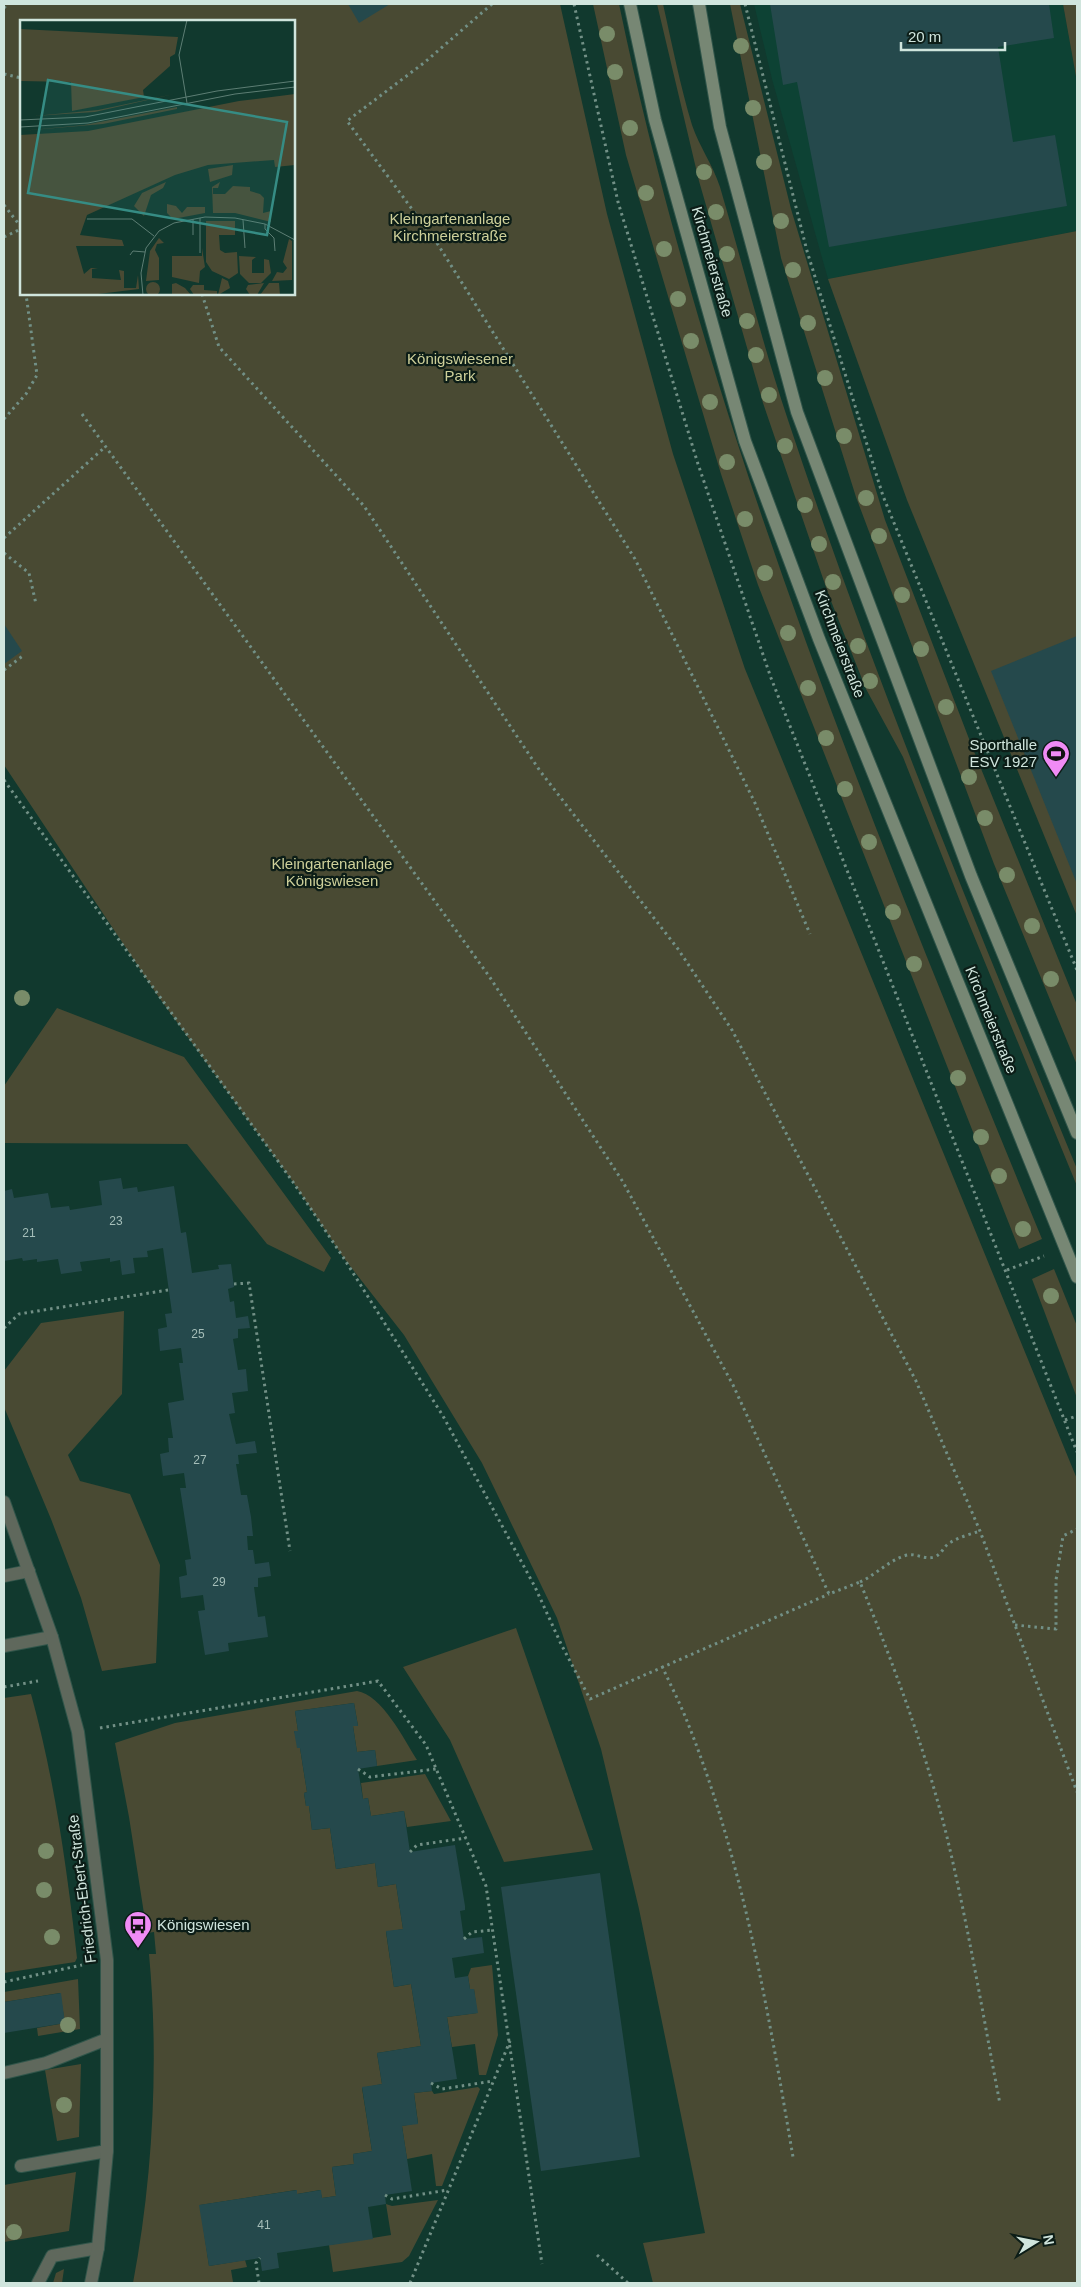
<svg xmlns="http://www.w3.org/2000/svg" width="1081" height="2287" viewBox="0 0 1081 2287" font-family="Arial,sans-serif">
<rect width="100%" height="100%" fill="#11392e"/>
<polygon fill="#0d4234" points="754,4 1063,4 1077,82 1077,231 828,279 772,79"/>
<g fill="#494a33" fill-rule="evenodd">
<path d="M4 4H560L607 214 673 454 745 669 1077 1479V2283H653L643 2243 705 2233 639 1909 601 1749 557 1618 482 1463 404 1335 343 1257 293 1182 158 996 4 765ZM21 21H294V294H21Z"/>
<path d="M593 4H619C708 431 877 837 1042 1239L1019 1249 758 585 721 474 626 155Z"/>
<path d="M657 4H663C672 44 680 85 692 125 699 146 713 165 720 187 743 265 762 343 788 420 872 674 975 922 1077 1169V1186L965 914 903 757 866 689 829 596 763 403 699 181Z"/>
<polygon points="730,4 740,4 791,209 885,520 971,744 1077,1005 1077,1065 994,864 856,497 781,258"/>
<polygon points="1063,4 1077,4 1077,82"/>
<polygon points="1077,231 1077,916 907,500 828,279"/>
<polygon points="57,1008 184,1057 331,1258 324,1272 267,1244 187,1144 4,1143 4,1086"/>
<polygon points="1054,1269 1077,1326 1077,1398 1032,1279"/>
<polygon points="124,1311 122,1394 68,1455 80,1481 130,1494 160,1565 156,1663 102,1671 81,1598 51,1519 4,1407 4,1371 41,1323"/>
<polygon points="516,1628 593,1850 504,1862 450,1740 403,1667"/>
<path d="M357 1691C382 1695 404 1739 417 1760L377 1766 375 1750 357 1752 353 1726H358L354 1703 295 1711 298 1731H294L300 1748 307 1792 304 1793 306 1806H309L312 1830 330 1828 336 1869 375 1863 378 1887 396 1884 403 1929 386 1932 394 1987 411 1984 421 2046 377 2053 382 2084 362 2088 372 2151 353 2154 354 2164 332 2167 336 2196 322 2198 320 2190 297 2194 296 2190 200 2205 209 2266 245 2260 247 2267 231 2270 233 2282 133 2283C153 2178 159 2061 149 1954H156L154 1932 147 1933 129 1817 115 1743 175 1723Z"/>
<path d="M31 1694C55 1781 67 1869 77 1958L75 1962 4 1973V1698Z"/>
<polygon points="425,1774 451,1821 407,1827 404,1811 371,1816 368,1798 363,1799 361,1783"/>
<polygon points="492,1965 498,2035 486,2075 479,2075 475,2044 452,2047 447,2017 477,2013 474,1989 470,1989 468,1976 471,1968"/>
<polygon points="78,1979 80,2029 38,2036 37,2028 65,2023 60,1993 4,2002 4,1992"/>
<polygon points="81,2064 79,2137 57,2141 45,2070"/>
<polygon points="478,2087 480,2089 442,2186 436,2186 432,2154 407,2159 402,2126 418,2123 414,2093 432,2091 434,2094"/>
<polygon points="76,2172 69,2231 4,2242 4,2185"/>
<polygon points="438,2200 409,2256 402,2262 333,2272 329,2245 391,2235 386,2204 392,2206"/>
<polygon points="64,2269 62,2283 53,2283 56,2273"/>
</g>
<g fill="#25494c">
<polygon points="348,4 390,4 359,23"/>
<polygon points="770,4 1049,4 1054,38 998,47 1013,142 1055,135 1067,206 829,247 797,82 783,85"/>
<polygon points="4,624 22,651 4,664"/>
<polygon points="1077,636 1077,884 991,671"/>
<polygon points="121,1178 123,1189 137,1187 138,1192 174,1186 181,1233 186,1232 192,1273 219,1269 218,1265 231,1264 234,1287 228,1289 230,1302 234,1301 236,1318 248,1316 250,1328 238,1329 238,1338 233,1339 238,1370 246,1369 248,1391 232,1393 235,1413 229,1414 236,1444 255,1441 257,1453 238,1455 239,1464 236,1464 241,1495 247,1495 251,1517 253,1536 247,1536 248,1550 253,1550 255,1564 269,1562 271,1576 258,1578 258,1587 254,1587 258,1617 265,1616 268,1637 228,1643 229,1651 205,1655 198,1611 205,1610 203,1595 181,1598 179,1577 187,1575 185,1560 191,1559 180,1488 186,1488 184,1473 163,1476 160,1454 169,1452 168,1438 173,1438 168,1403 184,1400 179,1363 183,1363 181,1348 160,1351 158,1329 167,1327 165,1314 172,1313 163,1248 147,1251 148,1257 133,1258 135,1273 122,1275 120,1260 110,1262 110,1258 80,1262 82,1271 61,1274 58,1259 37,1262 37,1259 23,1261 22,1258 4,1261 4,1191 12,1189 14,1198 48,1193 51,1208 69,1206 70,1210 102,1205 99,1181"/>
<polygon points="354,1703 358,1726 353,1726 357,1752 375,1750 377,1766 358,1769 363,1799 368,1798 371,1816 404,1811 410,1852 455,1845 465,1906 465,1910 460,1911 464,1939 482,1937 484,1953 452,1958 455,1978 468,1976 470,1989 474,1989 478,2013 447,2017 457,2079 431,2083 432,2091 414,2093 418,2124 402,2126 412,2191 385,2195 386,2204 368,2207 373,2239 277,2253 279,2268 262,2271 260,2258 209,2266 199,2205 297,2190 297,2194 321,2190 322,2198 336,2196 332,2167 354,2164 353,2154 372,2151 362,2087 382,2084 377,2053 421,2046 411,1984 394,1987 386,1931 403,1929 396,1884 378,1887 375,1863 336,1869 330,1828 312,1830 309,1806 306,1806 304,1793 307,1792 300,1748 297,1748 294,1731 298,1731 295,1711"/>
<polygon points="600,1873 640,2157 541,2171 501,1887"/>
<polygon points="61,1993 65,2023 4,2033 4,2002"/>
</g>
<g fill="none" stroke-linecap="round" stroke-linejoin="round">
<defs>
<g id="lane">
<polyline points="4,1576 29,1571"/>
<polyline points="4,1646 52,1637"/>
<polyline points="4,2073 46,2063 107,2039"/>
<polyline points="21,2166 107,2151"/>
<polyline points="38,2283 52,2256 98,2248"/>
</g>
<polyline id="street" points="4,1502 52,1637 78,1732 107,1960 107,2151 98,2248 91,2283"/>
<g id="secondary">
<polyline points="630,4 655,120 745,441 819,639 1077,1277"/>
<polyline points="699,4 720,127 797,412 971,876 1077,1133"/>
</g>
</defs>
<use href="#lane" stroke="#30554a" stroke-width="14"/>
<use href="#street" stroke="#30554a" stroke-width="14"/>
<use href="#secondary" stroke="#30554a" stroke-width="14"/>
<g stroke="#729086" stroke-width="3" stroke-dasharray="2.5 4" stroke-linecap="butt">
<polyline points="492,4 425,62 347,121 437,243 635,559 755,803 810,934"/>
<polyline points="574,4 618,202 698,464 771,678 1077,1452"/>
<polyline points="745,4 807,251 883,496 1077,970"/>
<polyline points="4,8 7,4"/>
<polyline points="4,74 21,78"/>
<polyline points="4,205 21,227"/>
<polyline points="4,237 21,229"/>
<polyline points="21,241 21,263"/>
<polyline points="202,294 219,347 364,506 540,771 678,949 732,1030 916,1381 980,1531 1077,1792"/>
<path d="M82 414 489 976 623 1182 733 1385 829 1594 860 1582C894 1666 925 1748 947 1837 968 1925 983 2015 1000 2104"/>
<polyline points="4,419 26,394 37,375 26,294"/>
<polyline points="4,538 105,447"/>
<polyline points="4,553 29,573 36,604"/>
<polyline points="4,670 24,655"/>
<polyline points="4,780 293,1182 343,1257 443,1416 535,1587 561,1644 590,1699 829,1594"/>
<polyline points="1007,1270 1044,1256"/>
<polyline points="234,1284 249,1283 290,1551"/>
<polyline points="4,1328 19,1314 168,1290"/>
<polyline points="1065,1420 1077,1416"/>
<path d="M860 1582C877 1574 889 1560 907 1555 916 1553 925 1560 934 1557 943 1554 943 1546 951 1542 959 1537 971 1534 980 1531"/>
<polyline points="1015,1625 1056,1629 1056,1580 1063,1536 1077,1529"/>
<path d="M662 1666C670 1684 680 1703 687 1721 743 1861 768 2010 793 2157"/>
<polyline points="4,1687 38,1681"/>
<polyline points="100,1728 378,1681 426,1745 486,1886 542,2264"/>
<polyline points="358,1769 370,1777 436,1769"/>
<polyline points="410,1852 417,1845 466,1838"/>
<polyline points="464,1939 472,1932 493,1930"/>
<polyline points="4,1982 82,1965"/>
<polyline points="431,2083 442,2089 493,2081"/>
<polyline points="385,2195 392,2199 448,2190"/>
<polyline points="597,2255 628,2283"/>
<polyline points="259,2283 256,2263 260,2258"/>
<polyline points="410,2283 510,2041"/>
</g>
<use href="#lane" stroke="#5f685c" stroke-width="12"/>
<use href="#street" stroke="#5f685c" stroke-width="12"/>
<use href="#secondary" stroke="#778774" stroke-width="12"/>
</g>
<g fill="#798c69">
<circle cx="607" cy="34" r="8"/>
<circle cx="741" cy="46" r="8"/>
<circle cx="615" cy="72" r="8"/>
<circle cx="753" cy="108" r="8"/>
<circle cx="630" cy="128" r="8"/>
<circle cx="764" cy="162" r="8"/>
<circle cx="704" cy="172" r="8"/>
<circle cx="646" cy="193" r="8"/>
<circle cx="716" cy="212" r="8"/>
<circle cx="781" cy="221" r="8"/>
<circle cx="664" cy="249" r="8"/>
<circle cx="727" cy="254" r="8"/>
<circle cx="793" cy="270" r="8"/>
<circle cx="678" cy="299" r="8"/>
<circle cx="747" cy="321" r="8"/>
<circle cx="808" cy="323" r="8"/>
<circle cx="691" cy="341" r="8"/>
<circle cx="756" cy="355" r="8"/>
<circle cx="825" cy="378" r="8"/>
<circle cx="769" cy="395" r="8"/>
<circle cx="710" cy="402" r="8"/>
<circle cx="844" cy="436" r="8"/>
<circle cx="785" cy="446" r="8"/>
<circle cx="727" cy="462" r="8"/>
<circle cx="866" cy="498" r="8"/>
<circle cx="805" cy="505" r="8"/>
<circle cx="745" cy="519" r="8"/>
<circle cx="879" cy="536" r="8"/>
<circle cx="819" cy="544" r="8"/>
<circle cx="765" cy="573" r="8"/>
<circle cx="833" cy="582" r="8"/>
<circle cx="902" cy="595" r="8"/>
<circle cx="788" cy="633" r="8"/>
<circle cx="858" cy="646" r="8"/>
<circle cx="921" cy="649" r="8"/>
<circle cx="870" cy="681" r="8"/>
<circle cx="808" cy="688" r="8"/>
<circle cx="946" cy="707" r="8"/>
<circle cx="826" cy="738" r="8"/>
<circle cx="969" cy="777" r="8"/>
<circle cx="845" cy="789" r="8"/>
<circle cx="985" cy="818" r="8"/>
<circle cx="869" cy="842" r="8"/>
<circle cx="1007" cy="875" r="8"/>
<circle cx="893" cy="912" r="8"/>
<circle cx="1032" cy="926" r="8"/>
<circle cx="914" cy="964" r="8"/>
<circle cx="1051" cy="979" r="8"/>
<circle cx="22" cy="998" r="8"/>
<circle cx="958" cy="1078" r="8"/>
<circle cx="981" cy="1137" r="8"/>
<circle cx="999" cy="1176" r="8"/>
<circle cx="1023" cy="1229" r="8"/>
<circle cx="1051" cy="1296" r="8"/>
<circle cx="46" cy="1851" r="8"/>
<circle cx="44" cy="1890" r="8"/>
<circle cx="52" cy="1937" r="8"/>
<circle cx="68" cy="2025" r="8"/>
<circle cx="64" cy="2105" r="8"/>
<circle cx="14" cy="2232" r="8"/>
</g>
<defs>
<symbol id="stadium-pin" viewBox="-11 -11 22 30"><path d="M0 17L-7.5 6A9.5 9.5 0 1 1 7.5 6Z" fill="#f08bf5" stroke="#0c1d17"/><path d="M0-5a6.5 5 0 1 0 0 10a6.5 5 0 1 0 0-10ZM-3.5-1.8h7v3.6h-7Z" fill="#111"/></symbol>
<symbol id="bus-pin" viewBox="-11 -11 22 30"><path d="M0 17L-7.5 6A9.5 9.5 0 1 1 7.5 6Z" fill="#f08bf5" stroke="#0c1d17"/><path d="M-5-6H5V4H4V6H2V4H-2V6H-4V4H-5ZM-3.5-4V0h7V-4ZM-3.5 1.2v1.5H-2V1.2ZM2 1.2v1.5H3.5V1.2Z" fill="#111"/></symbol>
</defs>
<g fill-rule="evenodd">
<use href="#stadium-pin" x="1040" y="738" width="32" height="43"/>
<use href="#bus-pin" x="122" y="1909" width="32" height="43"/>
</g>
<g text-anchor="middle" stroke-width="4.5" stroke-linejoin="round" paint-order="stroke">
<g font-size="12" fill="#a5beb9">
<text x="116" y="1225">23</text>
<text x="29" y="1237">21</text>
<text x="198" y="1338">25</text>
<text x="200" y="1464">27</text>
<text x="219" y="1586">29</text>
<text x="264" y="2229">41</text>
</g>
<g font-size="15" fill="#ced09a" stroke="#0c1d17">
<text x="450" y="224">Kleingartenanlage<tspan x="450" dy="17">Kirchmeierstraße</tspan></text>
<text x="460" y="364">Königswiesener<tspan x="460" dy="17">Park</tspan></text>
<text x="332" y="869">Kleingartenanlage<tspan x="332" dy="17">Königswiesen</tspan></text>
</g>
<g font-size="15" fill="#d0e5dd" stroke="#0c1d17">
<text transform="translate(712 262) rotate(74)" y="5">Kirchmeierstraße</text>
<text transform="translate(840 644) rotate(69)" y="5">Kirchmeierstraße</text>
<text transform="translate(991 1020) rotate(68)" y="5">Kirchmeierstraße</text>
<text transform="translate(82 1889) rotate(-97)" y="5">Friedrich-Ebert-Straße</text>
</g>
<g font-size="15" fill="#d0e5dd" stroke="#0c1d17" text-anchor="end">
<text x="1037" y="750">Sporthalle<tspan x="1037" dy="17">ESV 1927</tspan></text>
<text x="157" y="1930" text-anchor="start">Königswiesen</text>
</g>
</g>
<g transform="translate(20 20)">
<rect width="275" height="275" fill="#11392e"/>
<path d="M0 9 158 17 155 34 150 37V46L123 70 124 77 52 91 51 62 0 61ZM154 74 75 92 14 96 78 90ZM275 74V145L255 147 254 140 188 145 155 155 67 195 60 215 102 220 104 226H56L64 254 71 248H78L72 249V258L101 260 99 250 104 251V268H116L118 255 119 269 70 275H0V115L68 111 219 81ZM157 87V89L83 104 0 111 64 105ZM213 145 212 155 190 162 188 149ZM146 162 143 168 131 175 124 196 114 186 122 173ZM200 162 198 168H193V174H205L213 166 230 167V171L240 174 244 178 243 193 251 191V202L215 193H193L192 167ZM147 184 156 186 162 193 167 187H185V193L153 199 147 193ZM186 201H215V215H199L200 230 205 233 217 232 218 253 209 259 192 251 186 242ZM139 218 144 223 137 224 135 230 139 238V260L126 261 130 231ZM269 219 272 221V260L252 261 257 252 263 253 267 248 263 242ZM182 228 185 247 180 251 179 263 152 257V236H182ZM219 236 236 237 232 240V253H244V239L249 240 251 253 241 263H229L220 254ZM202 258 208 261 210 268 198 275ZM126 269a7 7 0 1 1 14 0a7 7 0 1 1-14 0ZM156 263 165 268 171 275H152V264ZM244 263 237 275H230L226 269 228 265ZM249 263H259L260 275H240ZM173 265H184V270L197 271V275H174L170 269Z" fill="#494a33"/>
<path fill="none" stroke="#5d7e74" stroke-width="1" d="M167 83 159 35 167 0M0 100 65 97 197 71 275 61M0 107 68 103 215 74 275 67M180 198V233M67 199H112L134 216M173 199V215M223 200 225 228M245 204V209L254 218 255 231M110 235 113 231 125 232M123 275 121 253 126 228 139 211 154 203 185 197 215 198 245 204 275 220"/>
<path fill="#368c84" fill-opacity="0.15" stroke="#368c84" stroke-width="2.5" d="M28 60 267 102 247 215 8 173Z"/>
<rect width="275" height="275" fill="none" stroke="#d0e5dd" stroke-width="2.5"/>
</g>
<rect width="1081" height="2287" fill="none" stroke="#d0e5dd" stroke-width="10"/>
<g transform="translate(1036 2242) rotate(80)" stroke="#0c1d17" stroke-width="4" paint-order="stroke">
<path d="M0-4L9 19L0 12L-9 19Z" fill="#d0e5dd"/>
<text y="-8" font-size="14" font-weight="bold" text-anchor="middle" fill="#d0e5dd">N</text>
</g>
<path d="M901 42v8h104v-8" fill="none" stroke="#d0e5dd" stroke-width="2.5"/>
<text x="908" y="42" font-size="15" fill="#d0e5dd" stroke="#0c1d17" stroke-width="4" paint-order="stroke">20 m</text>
</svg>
